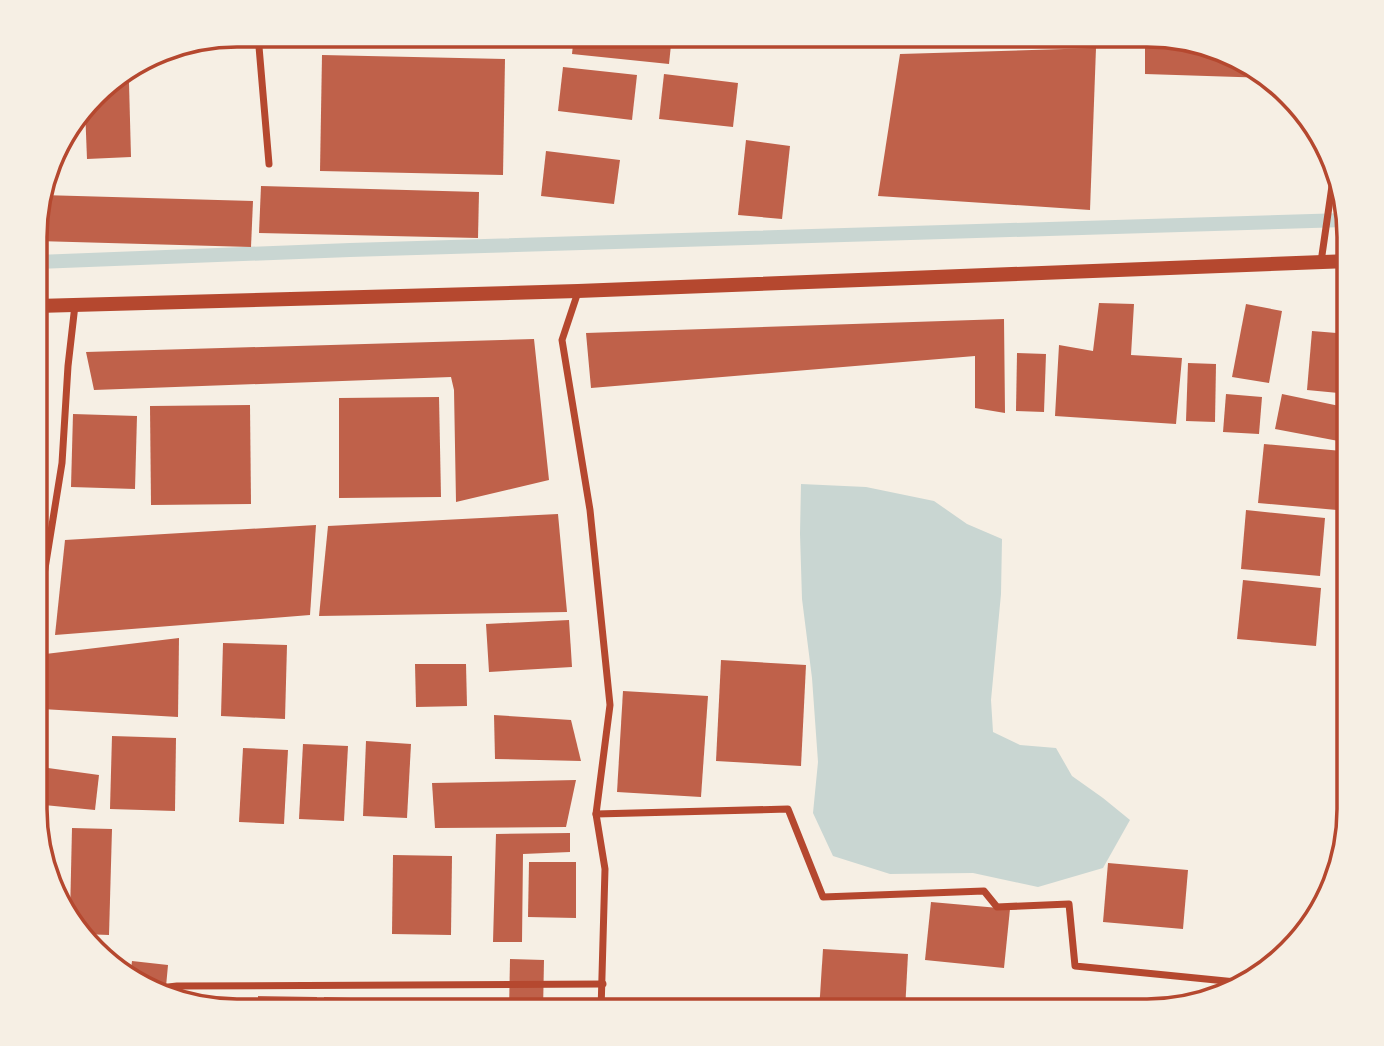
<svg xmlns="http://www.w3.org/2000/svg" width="1384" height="1046" viewBox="0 0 1384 1046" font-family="Spectral,serif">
<rect width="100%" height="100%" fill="#f6efe4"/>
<polygon fill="#c9d6d2" points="801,484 866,487 934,501 967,524 1002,539 1001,594 991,700 993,732 1020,745 1056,748 1072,776 1103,798 1130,820 1103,868 1038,887 973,873 890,874 833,856 813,813 818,762 812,678 802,599 800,534"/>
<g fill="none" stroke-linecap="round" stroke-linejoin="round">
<polyline stroke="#c9d6d2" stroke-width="14" points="37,262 350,250 1345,220"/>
</g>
<g fill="#bf614a">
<polygon points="244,35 319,35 319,41 244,40"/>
<polygon points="574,35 672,35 669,64 572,54"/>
<polygon points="939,35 1019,35 1018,46 939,38"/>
<polygon points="1145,35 1159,35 1224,50 1269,78 1145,74"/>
<polygon points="214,39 214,44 191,44 191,43"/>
<polygon points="1096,48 1090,210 878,196 900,54"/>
<polygon points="322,55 505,59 503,175 320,171"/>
<polygon points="563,67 637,75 632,120 558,111"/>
<polygon points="664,74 738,83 733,127 659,119"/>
<polygon points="107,83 129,83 131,157 87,159 85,108"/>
<polygon points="746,140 790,146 782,219 738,215"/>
<polygon points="546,151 620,160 614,204 541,196"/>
<polygon points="261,186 479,192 478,238 259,233"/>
<polygon points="42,195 253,201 251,247 37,241 37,211"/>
<polygon points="1099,303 1134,304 1131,355 1182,358 1176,424 1055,416 1059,345 1093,351"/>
<polygon points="1246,304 1282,311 1269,383 1232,377"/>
<polygon points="1004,319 1005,413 975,408 975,356 591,388 586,333"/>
<polygon points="1312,331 1349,334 1349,394 1307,390"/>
<polygon points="534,339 549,480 456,502 454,390 451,377 94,390 86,352"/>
<polygon points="1017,353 1046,354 1044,412 1016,411"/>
<polygon points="1188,363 1216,364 1215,422 1186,421"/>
<polygon points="1226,394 1262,397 1259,434 1223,432"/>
<polygon points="1282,394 1349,408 1349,443 1275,429"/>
<polygon points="439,397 441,497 339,498 339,398"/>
<polygon points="250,405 251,504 151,505 150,406"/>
<polygon points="73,414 137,416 135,489 71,487"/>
<polygon points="1264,444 1342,451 1337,510 1258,503"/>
<polygon points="1246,510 1325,518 1320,576 1241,569"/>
<polygon points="558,514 567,612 319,616 328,526"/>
<polygon points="316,525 310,615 55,635 65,540"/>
<polygon points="1243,580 1321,588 1316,646 1237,639"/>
<polygon points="569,620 572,667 489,672 486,624"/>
<polygon points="179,638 178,717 42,709 37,655"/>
<polygon points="223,643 287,645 285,719 221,716"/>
<polygon points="721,660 806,665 801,766 716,761"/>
<polygon points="415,664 466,664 467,706 416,707"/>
<polygon points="623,691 708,696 701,797 617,792"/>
<polygon points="494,715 571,720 581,761 495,759"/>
<polygon points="112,736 176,738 175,811 110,809"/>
<polygon points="366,741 411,744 407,818 363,816"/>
<polygon points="303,744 348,746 344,821 299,819"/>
<polygon points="243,748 288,750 284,824 239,822"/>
<polygon points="48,768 99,775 95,810 44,805"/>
<polygon points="576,780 566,827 435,828 432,783"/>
<polygon points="72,828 112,829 109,935 83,934 70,916"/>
<polygon points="570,833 570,852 523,854 522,942 493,942 496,834"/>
<polygon points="393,855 452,856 451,935 392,934"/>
<polygon points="529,862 576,862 576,918 528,917"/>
<polygon points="1108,863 1188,870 1183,929 1103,922"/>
<polygon points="931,902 1010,909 1004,968 925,960"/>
<polygon points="823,949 908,954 905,1011 819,1011"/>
<polygon points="510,959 544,960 543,1011 509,1011"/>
<polygon points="132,961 168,965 165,997 160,996 130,977"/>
<polygon points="258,996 317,997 317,1011 258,1011"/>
<polygon points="324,997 404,1000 404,1011 324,1011"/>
<polygon points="202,1004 247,1005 247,1011 225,1011"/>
</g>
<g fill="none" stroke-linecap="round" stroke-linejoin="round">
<g stroke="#b5482f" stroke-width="7">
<polyline points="258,35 269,164"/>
<polyline points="1321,262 1334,172"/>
<polyline points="578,292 562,340 590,510 610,705 596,814 605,869 601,1011"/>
<polyline points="36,609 43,581 62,463 68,366 75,305"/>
<polyline points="596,814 788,809 823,897 984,891 997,907 1069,904 1075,966 1246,983"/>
<polyline points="150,989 177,986 603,984"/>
</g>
<polyline stroke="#b5482f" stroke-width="14" points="37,306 578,291 1349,261"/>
</g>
<path d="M0 0H1384V1046H0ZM237 47H1147A190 190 0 0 1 1337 237V809A190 190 0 0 1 1147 999H237A190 190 0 0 1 47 809V237A190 190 0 0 1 237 47Z" fill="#f6efe4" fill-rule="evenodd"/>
<path fill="none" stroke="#b5482f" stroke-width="3.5" d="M237 47H1147A190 190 0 0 1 1337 237V809A190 190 0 0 1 1147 999H237A190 190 0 0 1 47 809V237A190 190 0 0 1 237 47Z"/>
</svg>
